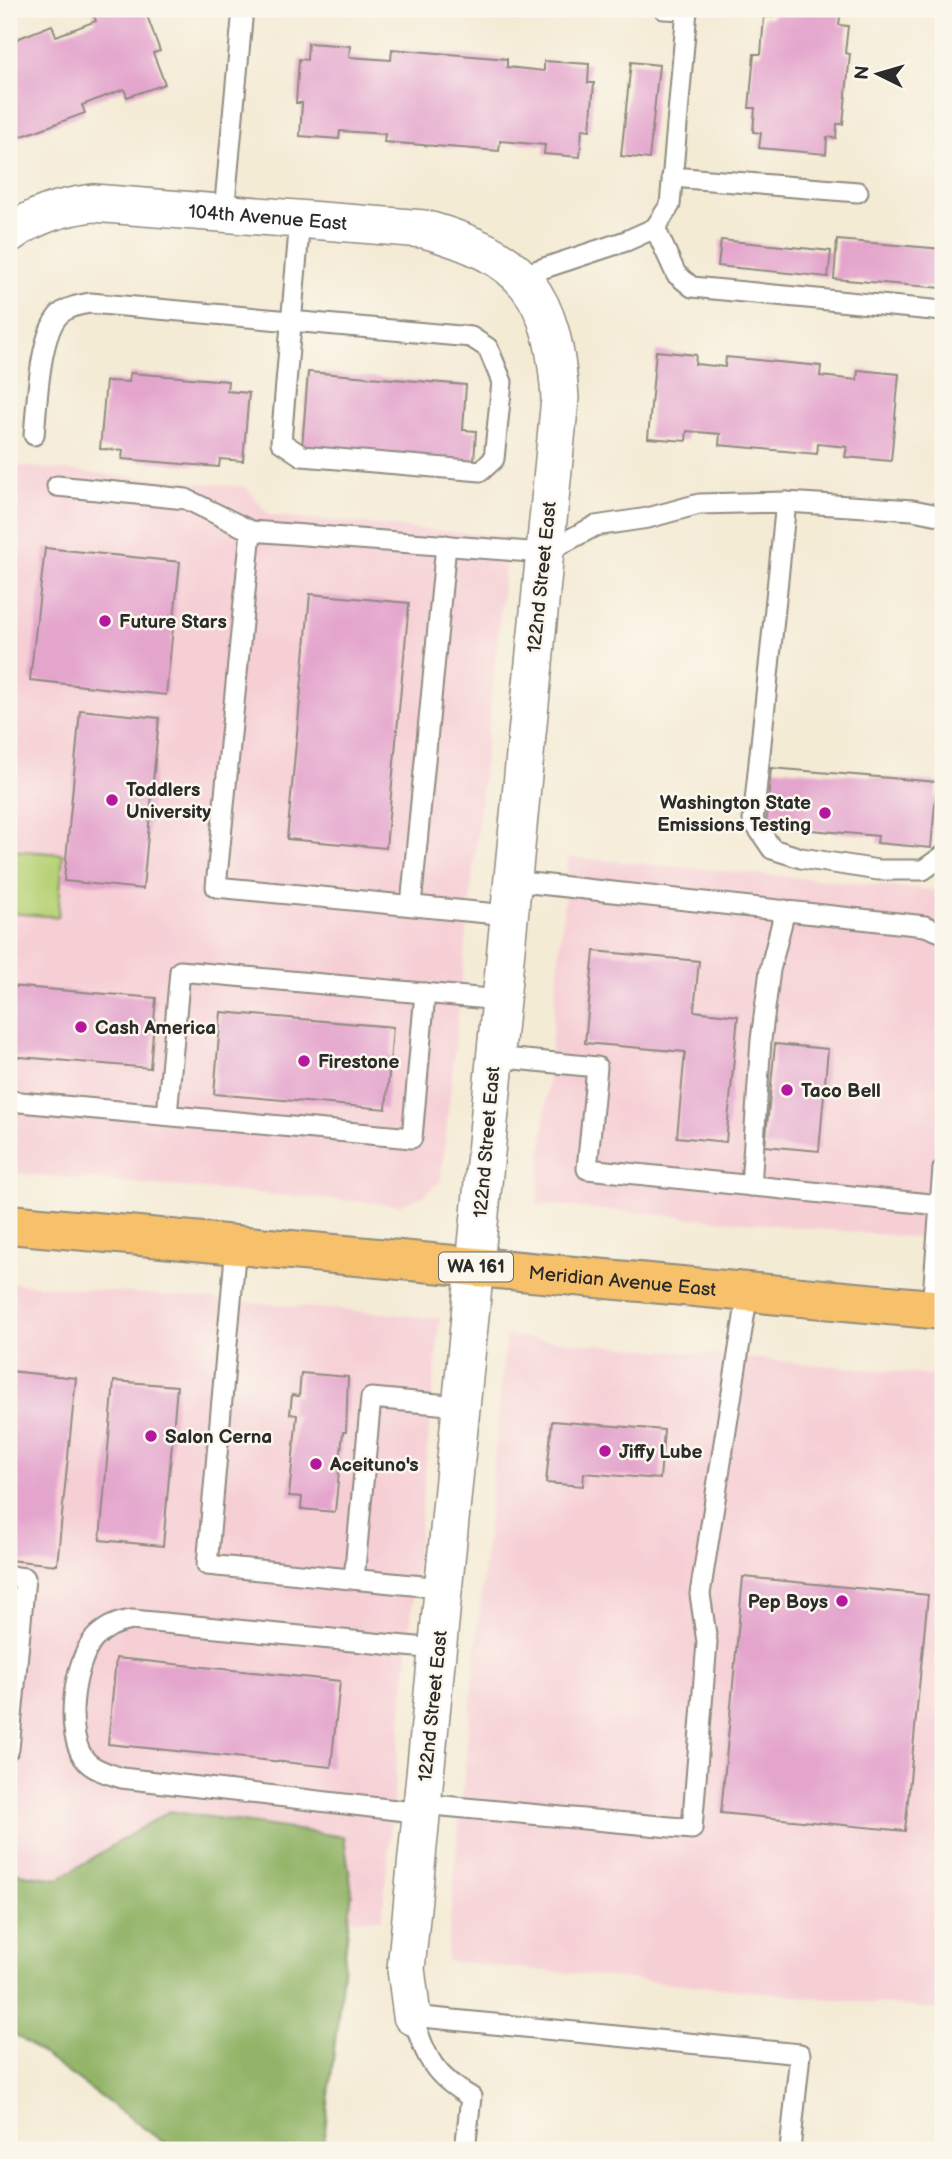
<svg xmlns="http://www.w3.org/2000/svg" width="952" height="2159" viewBox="0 0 952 2159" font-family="'Balsamiq Sans',sans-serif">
<rect width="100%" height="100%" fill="#fbf7ec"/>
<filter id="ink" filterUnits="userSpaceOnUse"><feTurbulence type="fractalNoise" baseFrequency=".0143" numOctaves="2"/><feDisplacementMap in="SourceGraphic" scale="14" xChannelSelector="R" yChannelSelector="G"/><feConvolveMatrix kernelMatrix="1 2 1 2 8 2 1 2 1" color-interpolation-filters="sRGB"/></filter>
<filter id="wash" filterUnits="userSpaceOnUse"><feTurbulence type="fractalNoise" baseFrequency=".00686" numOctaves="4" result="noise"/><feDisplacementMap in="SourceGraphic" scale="28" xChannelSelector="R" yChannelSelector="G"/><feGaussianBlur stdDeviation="1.57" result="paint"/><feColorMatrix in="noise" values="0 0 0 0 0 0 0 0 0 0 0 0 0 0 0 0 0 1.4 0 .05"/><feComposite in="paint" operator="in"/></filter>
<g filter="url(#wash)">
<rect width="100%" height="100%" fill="#f4ebd5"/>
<g fill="#f6cfd5">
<polygon points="9,465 246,487 269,515 508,537 441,1181 422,1197 399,1205 9,1173"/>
<polygon points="568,857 943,891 943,1240 537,1204"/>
<polygon points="9,1283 440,1318 382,1919 9,1919"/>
<polygon points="506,1336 943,1376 943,2010 446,1961"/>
</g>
<polygon fill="#b8d277" stroke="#727e51" stroke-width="2" points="9,850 63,854 58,917 9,913"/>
<polygon fill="#92b468" stroke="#5e704a" stroke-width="2" points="169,1811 344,1837 352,1892 324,2140 321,2150 174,2150 9,2030 9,1872 58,1879"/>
<g id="blocks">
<g fill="#e4a5cd">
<polygon points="98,9 136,9 138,13 145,10 160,51 153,53 165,84 127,97 124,89 82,105 85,113 9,141 9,42 52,25 56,36 96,21 92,11"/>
<polygon points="774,9 841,9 839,25 848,26 845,53 850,54 843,124 837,124 836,138 827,137 826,154 759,148 761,133 753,132 755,108 749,108 754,54 761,54 764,17 773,17"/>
<polygon points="308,43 350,46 349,57 391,60 392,49 507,59 507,67 544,71 544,61 589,64 588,83 594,83 590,130 582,129 580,157 544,154 545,145 500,141 499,151 384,142 385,134 340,131 339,139 300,136 302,103 296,103 299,59 307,60"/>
<polygon points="631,62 659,65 649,159 621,156"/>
<polygon points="721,240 831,251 828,277 718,266"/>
<polygon points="837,240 943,249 942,288 834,279"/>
<polygon points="656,351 696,355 695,364 725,367 726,357 821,366 820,376 857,380 858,370 899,374 891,461 845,457 847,447 818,444 817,454 719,445 720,434 687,431 686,441 648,438"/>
<polygon points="308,372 466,385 463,430 476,431 474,462 302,447"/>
<polygon points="130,373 228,381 227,391 249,393 243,461 220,459 219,467 122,459 123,450 100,449 106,381 129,382"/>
<polygon points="45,548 180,562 166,695 30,680"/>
<polygon points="310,594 409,603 386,848 287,839"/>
<polygon points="80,710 159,718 143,889 64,881"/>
<polygon points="771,768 937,782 931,848 877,843 878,836 766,826"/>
<polygon points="594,951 699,961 694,1011 738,1016 726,1142 677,1137 685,1052 585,1043"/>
<polygon points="9,986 156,998 150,1068 9,1056"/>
<polygon points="221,1012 393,1027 386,1109 214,1094"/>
<polygon points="775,1044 828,1049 819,1151 765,1146"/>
<polygon points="9,1371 76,1378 57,1565 9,1560"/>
<polygon points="301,1373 348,1377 346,1432 343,1432 335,1512 301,1509 302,1497 289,1496 297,1415 290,1414 292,1395 299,1396"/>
<polygon points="114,1381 177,1386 163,1546 100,1540"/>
<polygon points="552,1421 664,1430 660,1479 584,1473 583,1486 546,1483"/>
<polygon points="743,1577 928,1595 905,1831 721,1813"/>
<polygon points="116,1658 340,1681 331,1767 108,1744"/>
</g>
</g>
</g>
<g filter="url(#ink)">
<use href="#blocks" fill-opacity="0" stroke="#908b80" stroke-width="2"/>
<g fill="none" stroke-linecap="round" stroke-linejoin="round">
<defs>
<g id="lane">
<polyline points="672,177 858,192"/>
<polyline points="224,213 243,9"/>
<polyline points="655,228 676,274 692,287 943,311"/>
<polyline points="520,276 626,241 655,228 670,205 687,10 664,9"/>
<path d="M34 435C37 406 39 334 60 314 68 307 79 305 90 303L471 337 488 348 502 382 494 459 481 471 302 456 281 442 300 219"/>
<polyline points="57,486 186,499 251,531 544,553 595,526 648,518 699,504 786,502 753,821 772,849 801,858 878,870 923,870 943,856"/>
<polyline points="786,502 913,510 943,516"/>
<polyline points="251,531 216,887 508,915"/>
<polyline points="512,881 925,926 943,933"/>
<polyline points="411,905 446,545"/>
<polyline points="494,1057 597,1067 587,1169 940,1205 932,1309"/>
<polyline points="9,1101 412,1138 425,993"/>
<polyline points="167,1115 180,971 500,1000"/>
<polyline points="943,1169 940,1205 943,1205"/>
<polyline points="751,1186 761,1040 770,970 785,910"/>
<polyline points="236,1245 207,1565 443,1588"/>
<polyline points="9,1576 25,1578 9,1749"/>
<polyline points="354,1579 371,1398 460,1406"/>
<polyline points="422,1804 692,1829 707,1642 700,1594 748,1292"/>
<path d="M422 1813 122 1778C110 1774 96 1771 87 1762 63 1737 73 1664 94 1639 105 1627 117 1622 132 1620L437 1649"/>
<path d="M465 2150 471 2097C431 2074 427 2057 412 2016L800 2054 790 2150"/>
</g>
<g id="street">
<path id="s1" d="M9 234C35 215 61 207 93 203L424 229C525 257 553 293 560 398L406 1969 412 2016"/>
</g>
<g id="primary">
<path id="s2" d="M9 1224 943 1310"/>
</g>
</defs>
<use href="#lane" stroke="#908b80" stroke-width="23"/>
<use href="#street" stroke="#908b80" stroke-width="40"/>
<use href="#primary" stroke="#908b80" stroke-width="42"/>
<use href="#lane" stroke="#fff" stroke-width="19"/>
<use href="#street" stroke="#fff" stroke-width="37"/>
<use href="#primary" stroke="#f6c16b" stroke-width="38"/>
</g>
</g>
<g fill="#b5179e" stroke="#fbf7ec" stroke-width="2.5">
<circle cx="105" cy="621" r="7"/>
<circle cx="112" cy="800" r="7"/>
<circle cx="825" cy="813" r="7"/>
<circle cx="81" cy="1027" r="7"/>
<circle cx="304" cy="1061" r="7"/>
<circle cx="787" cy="1090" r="7"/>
<circle cx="151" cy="1436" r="7"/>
<circle cx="605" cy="1451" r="7"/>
<circle cx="316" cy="1464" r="7"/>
<circle cx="842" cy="1601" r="7"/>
</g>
<g text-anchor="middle" stroke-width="5" stroke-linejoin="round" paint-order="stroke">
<rect fill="#fbf7ec" stroke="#696865" stroke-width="2" x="439" y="1252.5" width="74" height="29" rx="5"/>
<g font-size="18" font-weight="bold" fill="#2b2b2b">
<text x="476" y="1273">WA 161</text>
</g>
<g font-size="19" fill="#2b2b2b" stroke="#fbf7ec">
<text dy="7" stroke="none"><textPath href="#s1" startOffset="266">104th Avenue East</textPath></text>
<text transform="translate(541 577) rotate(-84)" y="7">122nd Street East</text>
<text transform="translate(486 1142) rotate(-85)" y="7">122nd Street East</text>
<text dy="7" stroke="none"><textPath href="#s2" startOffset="616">Meridian Avenue East</textPath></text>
<text transform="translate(432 1706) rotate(-84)" y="7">122nd Street East</text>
</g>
<g font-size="19" font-weight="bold" fill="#2b2b2b" stroke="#fbf7ec" text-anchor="start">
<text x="119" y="628">Future Stars</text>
<text x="126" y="796">Toddlers<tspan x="126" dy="22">University</tspan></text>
<text x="811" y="809" text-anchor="end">Washington State<tspan x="811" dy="22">Emissions Testing</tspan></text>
<text x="95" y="1034">Cash America</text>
<text x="318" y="1068">Firestone</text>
<text x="801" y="1097">Taco Bell</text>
<text x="165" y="1443">Salon Cerna</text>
<text x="619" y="1458">Jiffy Lube</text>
<text x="330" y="1471">Aceituno's</text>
<text x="828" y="1608" text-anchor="end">Pep Boys</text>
</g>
</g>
<rect width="952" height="2159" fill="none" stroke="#fbf7ec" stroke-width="35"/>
<g transform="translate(878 74) rotate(275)" stroke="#fbf7ec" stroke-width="5" paint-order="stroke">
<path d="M0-5L12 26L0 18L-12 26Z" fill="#2b2b2b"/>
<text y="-10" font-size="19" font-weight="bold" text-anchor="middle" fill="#2b2b2b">N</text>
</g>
</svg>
